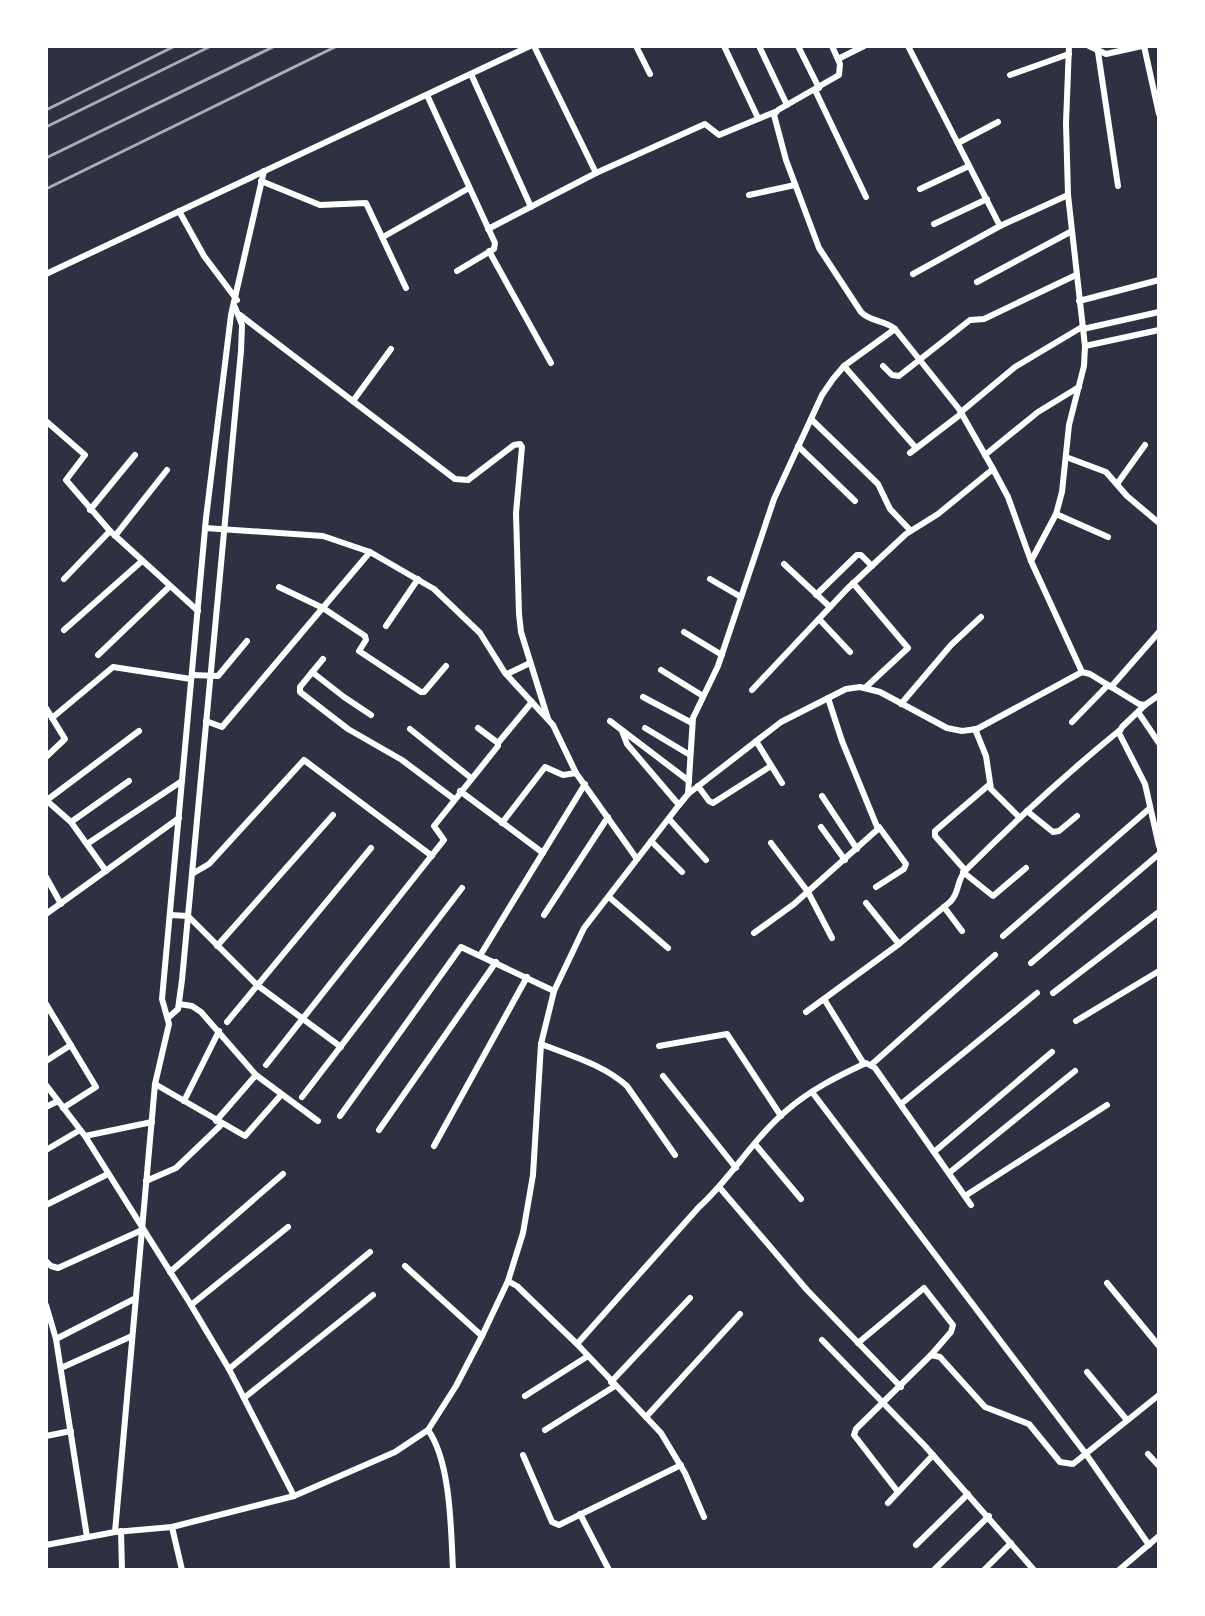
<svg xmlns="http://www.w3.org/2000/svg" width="1205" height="1616" viewBox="0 0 1205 1616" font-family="'Nunito Sans',sans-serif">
<rect width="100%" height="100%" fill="#2d3142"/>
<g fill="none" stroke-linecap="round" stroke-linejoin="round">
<g stroke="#fff" stroke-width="6">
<polyline points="534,46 596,173"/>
<polyline points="636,46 650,74"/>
<polyline points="724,46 758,118"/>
<polyline points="759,46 787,105"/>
<polyline points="798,46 819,88"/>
<path d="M832 46 840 64 839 75 778 110 774 115 786 160 819 248 861 312C870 322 885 320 895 329L959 409 993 469 1008 497 1031 561 1082 672"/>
<polyline points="908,46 1000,226"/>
<polyline points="1089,46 1106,54 1142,46"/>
<polyline points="1144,46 1159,114"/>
<polyline points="1098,52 1118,186"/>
<polyline points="838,59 864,46"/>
<polyline points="471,74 531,207"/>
<polyline points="1010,75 1069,54"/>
<polyline points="815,90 866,197"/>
<polyline points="427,95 495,243 494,249 457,271"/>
<polyline points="958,143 998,122"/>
<polyline points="261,181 320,205 366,203 406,288"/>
<polyline points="920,189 969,166"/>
<polyline points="749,195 795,185"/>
<polyline points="179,211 204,256 237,300"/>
<polyline points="934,224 987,199"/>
<polyline points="488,229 596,173 705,124 719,135 775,112"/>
<polyline points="383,237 469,188"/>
<polyline points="489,251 551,363"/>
<polyline points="46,274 530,46"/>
<polyline points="913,274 1000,226 1068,195"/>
<polyline points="977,282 1072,231"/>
<polyline points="1079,301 1159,280"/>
<polyline points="240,315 455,479 468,480 514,445 520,444 522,447 516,513 519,614 521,632 548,719"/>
<polyline points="1083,329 1159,312"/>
<polyline points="1085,346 1159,330"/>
<polyline points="844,366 916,448"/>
<polyline points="883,366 892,375 899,376 970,320 984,319 1076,275"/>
<polyline points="353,401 391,349"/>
<polyline points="961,412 1015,367 1082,327"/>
<polyline points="811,419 878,484 890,509 910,530"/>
<polyline points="46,421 85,455 66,480 110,531 198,611"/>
<polyline points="798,446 855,501"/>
<polyline points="910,453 961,414"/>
<polyline points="985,455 1038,412 1079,387"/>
<polyline points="1066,457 1106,472 1127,496 1159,523"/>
<polyline points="1117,484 1145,445"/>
<polyline points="90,510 135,455"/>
<polyline points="1056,514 1108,537"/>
<polyline points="205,528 323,536 370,552 434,589 480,633 505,673 553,725 576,773 637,859"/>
<polyline points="115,536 167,470"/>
<polyline points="1031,561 1056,514 1062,492 1069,425 1084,366 1085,346 1068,195 1066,123 1069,46"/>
<polyline points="784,564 830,607"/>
<polyline points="64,579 110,531"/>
<polyline points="710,579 741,597"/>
<polyline points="853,583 908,648 865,688"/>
<polyline points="279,587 323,608 365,636 366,640 359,651 421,692 424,692 446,666"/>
<polyline points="816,595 857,555 861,555 872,566"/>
<polyline points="819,619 850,652"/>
<polyline points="386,626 418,579"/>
<polyline points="64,630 142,561"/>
<polyline points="684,632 722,655"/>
<polyline points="98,655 170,586"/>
<polyline points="323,659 300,687 300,692 348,729 402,760 454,799"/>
<polyline points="661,670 703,696"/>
<polyline points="312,672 344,697 371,715"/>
<polyline points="507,674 530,663"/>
<polyline points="192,675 218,676 247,641"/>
<polyline points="1111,687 1159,632"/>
<polyline points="752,690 847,589 906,534 938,514 993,469"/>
<polyline points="643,697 692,723"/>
<polyline points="901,704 951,645 981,617"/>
<polyline points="1145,705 1122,727 1119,733 1145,784 1159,846"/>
<polyline points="46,708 65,739 46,757"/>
<polyline points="1138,712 1159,743"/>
<polyline points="52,718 113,667 191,679"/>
<polyline points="206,721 222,727 370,552"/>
<polyline points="610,721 689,781"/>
<polyline points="1072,722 1108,685"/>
<polyline points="645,728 690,755"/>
<polyline points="410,729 471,778"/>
<polyline points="975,729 986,756 991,789 1020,818"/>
<polyline points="622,731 627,744 679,805"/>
<polyline points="756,741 782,783"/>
<polyline points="498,743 532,702"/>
<polyline points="698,786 709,801 713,803 771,766"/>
<polyline points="460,791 543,853"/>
<polyline points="688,794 693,718 718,666 774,499 822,395 833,379 844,366 895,329"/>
<polyline points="822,796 857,849"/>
<polyline points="46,800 71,822 106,871"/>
<polyline points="47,800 139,731"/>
<polyline points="1027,811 1053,832 1059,831 1077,816"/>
<polyline points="669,819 706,860"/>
<polyline points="71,822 129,781"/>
<polyline points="502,823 545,767 563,775 576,773"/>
<polyline points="821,827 845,860"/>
<polyline points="651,841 682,872"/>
<polyline points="771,843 808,892 832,938"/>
<polyline points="87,844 182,781"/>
<polyline points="965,870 935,836 935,831 990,784"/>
<polyline points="963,872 993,896 1026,868"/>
<polyline points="192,874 209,864 304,760 432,856"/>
<polyline points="46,877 61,904"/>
<polyline points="876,887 904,869 906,864 879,827"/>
<polyline points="609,897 668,948"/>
<polyline points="866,903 899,944"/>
<polyline points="944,907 962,931"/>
<polyline points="46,914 179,818"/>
<polyline points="170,915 188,916 257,985 341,1047"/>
<polyline points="544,915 608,817"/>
<polyline points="754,933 794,904 878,829 842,741 828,698"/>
<polyline points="1003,936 1150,808"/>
<polyline points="217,946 333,815"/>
<polyline points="481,954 585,784"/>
<polyline points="1031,963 1159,854"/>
<polyline points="1053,993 1159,912"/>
<polyline points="824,999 864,1064"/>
<polyline points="46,1004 96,1087 63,1108"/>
<polyline points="179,1004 192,1006 201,1012 256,1075 318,1121"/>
<path d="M806 1012 899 944 950 902C960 893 956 880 966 870 1015 821 1066 774 1120 730"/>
<polyline points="169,1017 178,1009 182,980 241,351 242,325 235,307"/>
<polyline points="1076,1021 1159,971"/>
<polyline points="227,1022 371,848"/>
<path d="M541 1044C571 1056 602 1064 627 1086L675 1155"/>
<polyline points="659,1046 727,1034 781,1116"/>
<polyline points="46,1061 71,1045"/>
<polyline points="266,1065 444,840 434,826 498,746 498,743 478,728"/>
<polyline points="871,1065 995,955"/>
<polyline points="663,1076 736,1168"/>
<polyline points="155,1084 245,1136 281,1095"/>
<polyline points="46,1085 85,1136 191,1305 229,1369 294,1496"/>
<polyline points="812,1092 1086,1454 1149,1545"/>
<polyline points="302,1097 462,888"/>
<polyline points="184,1101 219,1031"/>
<polyline points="901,1104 1037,993"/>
<polyline points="46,1107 58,1101"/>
<polyline points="340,1116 461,947 554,991"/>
<polyline points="216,1121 256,1075"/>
<polyline points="379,1130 496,962"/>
<polyline points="85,1136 152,1122"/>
<polyline points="755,1144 801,1199"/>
<polyline points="434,1146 527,977"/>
<polyline points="46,1150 80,1130"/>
<polyline points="934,1152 1052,1052"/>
<polyline points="949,1173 1075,1071"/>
<polyline points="146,1181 176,1168 222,1124"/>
<polyline points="720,1188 807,1290 901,1387"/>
<polyline points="965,1196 1107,1105"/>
<polyline points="46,1205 108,1174"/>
<polyline points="46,1261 51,1266 58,1268 142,1230"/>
<polyline points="405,1266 482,1336"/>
<polyline points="170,1272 283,1174"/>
<polyline points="508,1281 517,1286 577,1344 661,1433 685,1473 704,1517"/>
<polyline points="1107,1283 1159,1346"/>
<polyline points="46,1305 56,1339 87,1537"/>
<polyline points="191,1305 288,1227"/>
<polyline points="56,1339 136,1298"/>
<polyline points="822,1340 925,1446 1034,1570"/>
<polyline points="858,1343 924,1288 953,1325 951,1332 931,1355"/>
<path d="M577 1344 699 1207C731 1178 753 1139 786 1111 810 1090 838 1076 866 1063L875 1068 971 1205"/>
<polyline points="61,1368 132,1336"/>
<polyline points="229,1369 370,1252"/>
<polyline points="1087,1372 1127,1420"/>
<polyline points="611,1382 690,1298"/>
<polyline points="525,1396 588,1356"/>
<polyline points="244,1398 373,1295"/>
<polyline points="646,1417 740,1314"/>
<path d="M428 1430C451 1462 451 1531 453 1570"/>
<polyline points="545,1430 615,1386"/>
<polyline points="46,1436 71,1431"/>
<polyline points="1148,1454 1159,1466"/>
<polyline points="523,1455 552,1522 559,1525 681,1465"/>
<polyline points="898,1492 854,1435 856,1429 931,1355 940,1357 985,1407 1029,1424 1060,1462 1073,1464 1159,1395"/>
<polyline points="888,1503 933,1455"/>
<polyline points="580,1514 609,1570"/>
<polyline points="172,1527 182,1570"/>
<polyline points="121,1531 122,1570"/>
<polyline points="115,1532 155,1084 169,1024 162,999 206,518 231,315 264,171"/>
<polyline points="46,1545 115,1532 172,1527 294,1496 395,1452 428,1430 456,1386 482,1336 508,1281 523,1233 533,1175 541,1044 554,991 584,928 679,805 688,794 781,722 846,689 860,687 880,692 947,728 962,731 977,729 1082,672 1090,674 1139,704 1145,705 1159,695"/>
<polyline points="916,1545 968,1494"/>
<polyline points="934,1570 989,1516"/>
<polyline points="984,1570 1011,1543"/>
<polyline points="1119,1570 1159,1536"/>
</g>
<g stroke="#abadb3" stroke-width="3">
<polyline points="46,110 175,46"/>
<polyline points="46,127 211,46"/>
<polyline points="46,158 275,46"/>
<polyline points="46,189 337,46"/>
</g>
</g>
<rect width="1205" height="1616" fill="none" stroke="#ffffff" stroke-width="96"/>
</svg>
